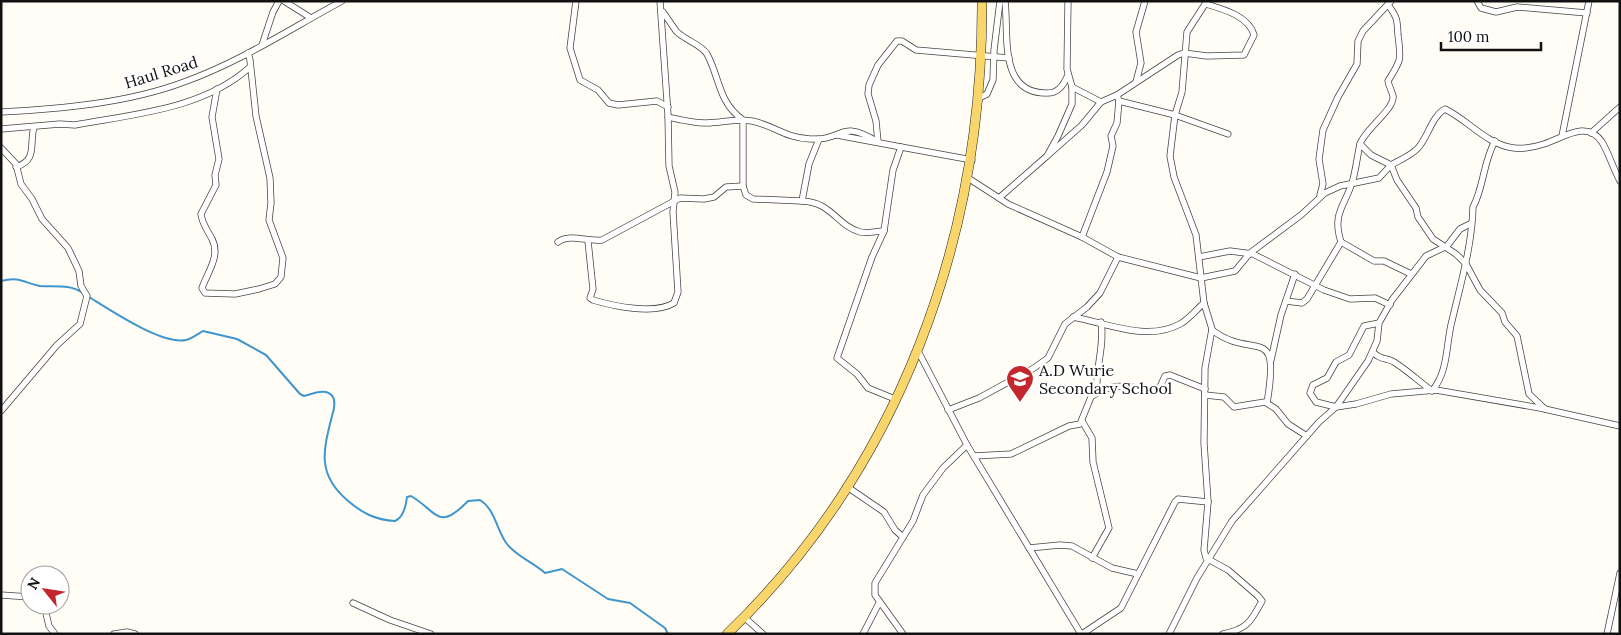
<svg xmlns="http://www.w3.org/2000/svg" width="1621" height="635" viewBox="0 0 1621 635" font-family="Lora,serif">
<rect width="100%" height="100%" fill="#fffdf5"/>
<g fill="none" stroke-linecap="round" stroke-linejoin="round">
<g stroke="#3f96cf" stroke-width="2">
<path d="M1 281C20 276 24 283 40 286 56 287 69 284 83 293"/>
<path d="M89 297C110 310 162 345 186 340 191 339 198 334 203 331L237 339 266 355 300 394 304 396C312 394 327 387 333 397 336 403 334 410 332 416 323 451 317 474 347 500 362 513 375 520 395 521 404 517 406 506 407 497L411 496C438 512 438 532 468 501L480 500C495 509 497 531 507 544 516 556 534 563 545 573L562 569 608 599 630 603 665 628 668 634"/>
</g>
<defs>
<g id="minor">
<polyline points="284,1 311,18"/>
<polyline points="576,1 570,48 580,80 598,90 609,103 618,105 657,101 668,107"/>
<path d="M1005 1C1009 34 998 92 1045 93 1058 94 1063 86 1068 75"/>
<polyline points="1477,1 1481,8 1496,12 1517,7 1587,13"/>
<path d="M1389 6C1398 19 1397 20 1398 35 1401 60 1402 59 1388 81 1389 87 1392 91 1393 96 1395 109 1365 129 1360 144L1371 155 1391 165C1400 160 1412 155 1418 148 1428 137 1432 116 1445 109 1468 120 1487 145 1514 148 1524 149 1535 147 1544 144 1563 138 1587 119 1602 142 1609 154 1613 168 1620 181"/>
<path d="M663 12C667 18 672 25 676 31 683 39 702 45 707 54 720 78 718 102 743 120V186L746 195 753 199 802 201"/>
<polyline points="262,45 273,12 279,1"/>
<polyline points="1136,82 1141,63 1136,32 1145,1"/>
<polyline points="1072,87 1101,102"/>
<path d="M217 89 212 117 219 159 215 175 216 185 201 214C202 224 208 231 212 239 221 256 207 273 202 288L205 293 235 294 259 289 275 284 281 277 283 258 269 220 271 203 270 178 256 116 250 60 248 53"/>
<polyline points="979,98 987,94 993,80 994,50 1000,1"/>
<polyline points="1119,101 1175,115 1228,134"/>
<path d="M1 112C61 109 128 103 184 82 240 62 290 29 342 1"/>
<path d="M668 117C681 120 693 123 706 123 721 123 737 118 752 121 773 125 785 138 810 139 845 141 839 118 878 142"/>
<path d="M1 129 60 124 75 125C134 114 204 109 250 67"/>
<polyline points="1591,133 1620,107"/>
<polyline points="837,135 901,147"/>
<polyline points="1562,136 1589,1"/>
<path d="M819 139 809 164 802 201C832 202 836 225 860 232 867 234 876 231 884 231"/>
<polyline points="878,142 876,121 868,94 869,85 878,65 897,41 902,41 916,50 1009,58"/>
<polyline points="1,148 16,164 21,184 32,199 42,219 68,248 79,271 81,286 87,296 80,324 57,345 1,411"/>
<path d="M1047 156 1082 125 1101 102 1117 95 1178 55 1184 53 1207 56 1244 55 1254 35C1249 16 1223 9 1206 4"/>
<polyline points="1391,165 1397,180 1416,208 1418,217 1433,239 1456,254 1466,264 1480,290 1502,313 1505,322 1517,336 1529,394 1545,409"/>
<path d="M16 167C38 160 29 144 34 127"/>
<polyline points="968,178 999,198 1047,156 1058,136 1072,104 1072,87 1067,69 1068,1"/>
<polyline points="1320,195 1323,184 1319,159 1323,130 1338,97 1357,64 1358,41 1363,31 1391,1"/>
<polyline points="999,198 1008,204 1082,237 1118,257 1201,278 1235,271 1250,253 1301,215 1325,193 1340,186 1379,178 1391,165"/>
<polyline points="1082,237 1107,172 1113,146 1111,136 1117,123 1119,101 1117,95"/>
<path d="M588 241 593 289 590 298 593 300C613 306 654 315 674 303L678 292 673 212 675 192 669 166 668 115 660 1"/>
<path d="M558 242C570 233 588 242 602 240L680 198 704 199 714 197 726 187 743 186"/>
<path d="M1341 242C1332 214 1344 207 1352 183 1356 170 1357 157 1360 144"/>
<polyline points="1199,257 1230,251 1253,254 1324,290 1350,299 1375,298 1390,305"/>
<polyline points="1286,301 1302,303 1307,299 1341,242 1374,261 1384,261 1411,274"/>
<path d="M1073 317C1107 323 1147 342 1180 324 1189 319 1196 310 1204 303"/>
<polyline points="1379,323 1364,326 1349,355 1336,362 1327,378 1313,385 1310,393 1316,402 1336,407 1368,361 1377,341 1379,323 1392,300 1426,256 1447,246 1460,229 1470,224"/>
<path d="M1212 330C1254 362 1281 320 1267 403"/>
<polyline points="918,351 967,445 1081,634"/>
<path d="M1373 352C1380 361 1389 357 1397 364 1409 372 1420 382 1432 391 1448 372 1446 347 1451 325 1460 286 1472 247 1473 207 1484 187 1483 162 1495 141"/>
<polyline points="1271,360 1281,315 1295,274"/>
<path d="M1097 392C1095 368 1105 346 1101 322"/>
<polyline points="1205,395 1224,397 1234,407 1265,402 1276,409 1288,424 1307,436"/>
<polyline points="895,399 868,388 857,374 837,358 872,257 884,231 893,170 901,147 972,160"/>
<polyline points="948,410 979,398 1034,368 1048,358 1065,324 1087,307 1100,293 1118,257"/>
<polyline points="1082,421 1092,438 1093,462 1109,528 1092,558"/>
<path d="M974 456 1011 454 1069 426 1080 424 1091 397C1112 381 1129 386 1153 391L1160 387 1165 376 1170 375 1205 389"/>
<polyline points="846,486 884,512 895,530 903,537"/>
<path d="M1208 502 1204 550 1206 558 1228 570 1258 596 1262 601C1251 622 1247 629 1223 634"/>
<polyline points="1029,548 1060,545 1072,546 1112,568 1138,574"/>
<polyline points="1,595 30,597"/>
<polyline points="353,603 390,620 431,634"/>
<polyline points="44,605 49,626 55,634"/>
<polyline points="744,617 763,634"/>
<polyline points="114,634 127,632 135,634"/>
<polyline points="863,634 879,603"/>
<polyline points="903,634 875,595 875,583 913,521 923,495 943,468 967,445"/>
<polyline points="1082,634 1121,608 1175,502 1178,499 1208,502 1204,443 1205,368 1212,329 1204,303 1196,235 1174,177 1170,156 1175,115 1182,92 1187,32 1207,1"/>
<polyline points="1169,634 1197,578 1232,521 1319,422 1336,407 1356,404 1391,394 1436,390 1540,408 1620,426"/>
<polyline points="1607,634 1620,573"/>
</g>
<path id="primary" d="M727 634C900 468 983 238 982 1"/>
</defs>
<use href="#minor" stroke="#444" stroke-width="7"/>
<use href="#primary" stroke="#222" stroke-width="10"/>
<use href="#minor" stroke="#fff" stroke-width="5.5"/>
<use href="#primary" stroke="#f9d66b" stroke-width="9"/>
</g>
<defs>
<symbol id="school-pin" viewBox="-11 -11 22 30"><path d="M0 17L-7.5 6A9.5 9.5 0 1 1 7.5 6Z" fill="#c4262e" stroke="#fff"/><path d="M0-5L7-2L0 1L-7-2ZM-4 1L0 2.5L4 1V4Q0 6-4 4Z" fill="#fff"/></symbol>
</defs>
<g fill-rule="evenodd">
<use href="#school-pin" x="1004" y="363" width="32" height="43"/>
</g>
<g text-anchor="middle" stroke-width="5" stroke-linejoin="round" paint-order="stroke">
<g font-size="16" fill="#111" stroke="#fff">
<text transform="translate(161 72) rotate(-17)" y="6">Haul Road</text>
</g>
<g font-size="16" fill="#111" stroke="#fff" text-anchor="start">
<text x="1039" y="376">A.D Wurie<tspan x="1039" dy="18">Secondary School</tspan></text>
</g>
</g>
<rect width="1621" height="635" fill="none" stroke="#111111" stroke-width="5"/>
<g transform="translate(45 590) rotate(300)"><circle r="24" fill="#ffffff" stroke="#a0a0a0"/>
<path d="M0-4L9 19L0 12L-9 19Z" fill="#c4262e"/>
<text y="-8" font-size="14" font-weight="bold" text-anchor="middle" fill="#111111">N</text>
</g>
<path d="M1441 42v8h100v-8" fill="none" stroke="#111111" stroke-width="2.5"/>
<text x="1448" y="42" font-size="15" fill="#111111" stroke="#ffffff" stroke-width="4" paint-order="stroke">100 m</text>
</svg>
